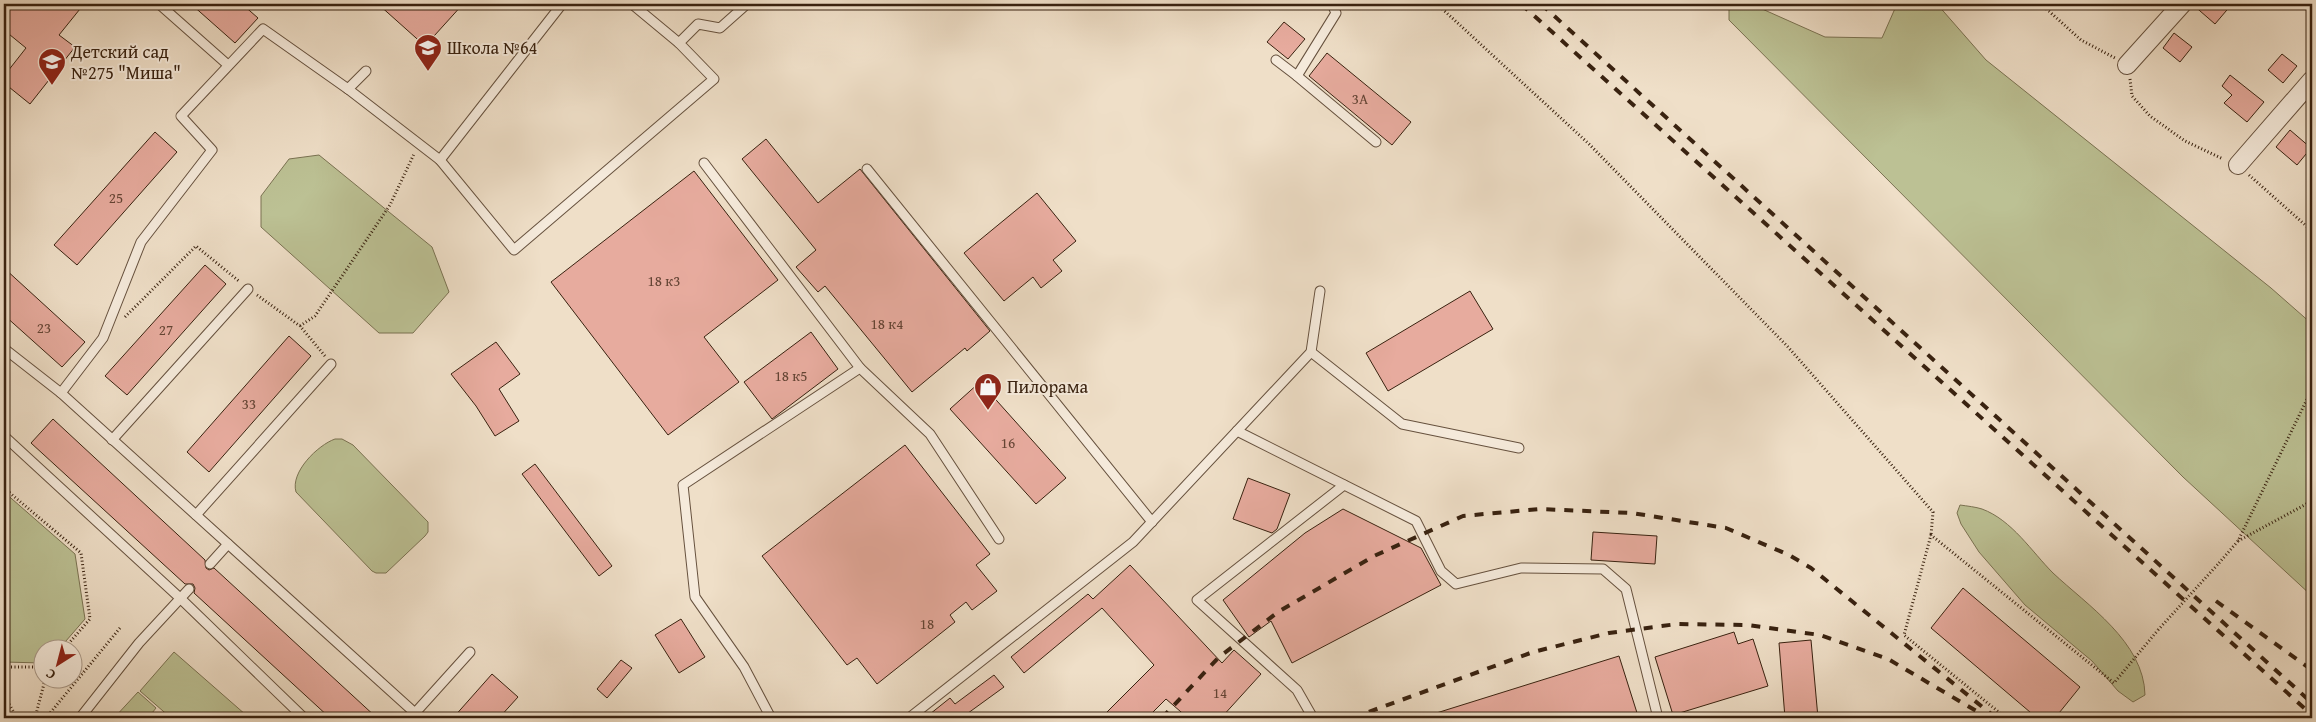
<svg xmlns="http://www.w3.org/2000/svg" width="2316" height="722" viewBox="0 0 2316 722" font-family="'Gentium Book Plus',serif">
<rect width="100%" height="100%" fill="#efdfc8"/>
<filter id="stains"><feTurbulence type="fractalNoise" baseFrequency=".004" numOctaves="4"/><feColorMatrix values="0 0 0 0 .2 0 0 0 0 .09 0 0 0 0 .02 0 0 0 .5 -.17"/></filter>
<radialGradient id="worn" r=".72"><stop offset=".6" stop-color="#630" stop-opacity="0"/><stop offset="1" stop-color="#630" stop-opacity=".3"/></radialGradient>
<g fill="#bcc194" stroke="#7a7252">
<polygon points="1729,4 1751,4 1825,37 1882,38 1897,4 1937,4 1986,60 2271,288 2312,324 2312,596 2183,477 1729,20"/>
<polygon points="319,155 432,247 449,292 413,333 379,333 261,227 261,196 289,159"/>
<path d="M335 439H342L353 445 428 522V532L425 536 386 573H376L372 571 296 492C290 472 318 445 335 439Z"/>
<polygon points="4,492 75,554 85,619 59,649 42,650 42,663 4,662"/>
<path d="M1960 505C1967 506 1976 507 1982 509 2012 520 2032 552 2053 573 2087 605 2144 642 2145 695L2133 702 2118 691 2092 661 2025 605 1979 552 1961 524 1957 513Z"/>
<polygon points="174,652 246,715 242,718 171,718 140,691"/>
<polygon points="138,692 156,708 148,718 114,718"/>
</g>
<g fill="#e7ab9e" stroke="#392210">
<polygon points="4,4 84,4 59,35 75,47 30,104 4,83 4,76 26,48 4,30"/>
<polygon points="191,4 242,4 258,18 235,43"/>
<polygon points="378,4 463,4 425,46"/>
<polygon points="2192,4 2232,4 2215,24"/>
<polygon points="1284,22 1305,39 1288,59 1267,42"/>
<polygon points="2174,33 2192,47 2180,62 2163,48"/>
<polygon points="1327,53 1411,122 1392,145 1309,76"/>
<polygon points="2282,54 2297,66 2283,83 2268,70"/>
<polygon points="2230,75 2264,102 2247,122 2224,103 2232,95 2222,86"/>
<polygon points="2290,130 2311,148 2297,165 2276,147"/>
<polygon points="155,132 177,152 77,265 54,245"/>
<polygon points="766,139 818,203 860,169 990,331 967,351 965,348 912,392 825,286 818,292 796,267 816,250 742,159"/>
<polygon points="694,171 778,280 704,337 739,382 668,435 551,282"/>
<polygon points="1037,193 1076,241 1053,260 1062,271 1041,288 1033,277 1004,301 964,253"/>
<polygon points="205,265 226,284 127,395 105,376"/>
<polygon points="4,268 85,342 62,367 4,315"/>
<polygon points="1470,291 1493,329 1388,391 1366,353"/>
<polygon points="811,332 838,369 772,419 744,382"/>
<polygon points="289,336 311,356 209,472 187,452"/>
<polygon points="496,342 520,374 499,389 519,421 495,436 476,406 451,374"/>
<polygon points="980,382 1066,478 1036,504 950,409"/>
<polygon points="53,419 205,560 206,568 209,570 214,568 377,718 330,718 194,593 195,588 193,584 185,584 31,443"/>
<polygon points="905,445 990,554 976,565 997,591 972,610 966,602 950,615 955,622 877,684 857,658 847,665 762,556"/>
<polygon points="535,464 612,566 599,576 522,474"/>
<polygon points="1248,478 1290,494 1277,529 1272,533 1233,519"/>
<polygon points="1343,509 1421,548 1441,585 1292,663 1271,621 1249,637 1223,600 1305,533"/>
<polygon points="1593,532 1657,536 1655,564 1591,560"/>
<polygon points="1130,565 1222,663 1234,650 1261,674 1221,718 1188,718 1166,699 1147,718 1101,718 1154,665 1102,608 1024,673 1011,657 1088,594 1093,599"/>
<polygon points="1963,588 2080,687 2055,718 2037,718 1931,628"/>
<polygon points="681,619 705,657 679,673 655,635"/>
<polygon points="1734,632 1738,644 1753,639 1768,686 1673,715 1655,657"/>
<polygon points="1811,640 1818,718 1785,718 1779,643"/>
<polygon points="1619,656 1638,716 1630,718 1431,718 1430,715"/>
<polygon points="621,660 632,668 607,698 597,689"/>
<polygon points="492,674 518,697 499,718 453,718"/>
<polygon points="994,675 1004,687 964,716 966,718 925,718 950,698 955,704"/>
</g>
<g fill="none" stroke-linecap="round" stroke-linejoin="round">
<defs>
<g id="lane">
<polyline points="159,4 228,65"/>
<polyline points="632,4 679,43"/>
<polyline points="1332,4 1336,13 1297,76 1376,142"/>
<polyline points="1276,60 1297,76"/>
<polyline points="348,89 440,160 514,250 714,79 679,43 698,24 720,28 747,4"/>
<polyline points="440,160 562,4"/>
<polyline points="704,163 860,368"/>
<polyline points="867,169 1152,522"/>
<polyline points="4,351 6,350 61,393 415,713 470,652"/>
<polyline points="1311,352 1402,424 1519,448"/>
<polyline points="61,393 103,338 141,242 212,150 181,116 263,29 348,89 366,71"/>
<polyline points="1237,431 1416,521 1441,571 1456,584 1521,568 1603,569 1626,589 1658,718"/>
<polyline points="4,436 180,598 304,718"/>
<polyline points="112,440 248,289"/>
<polyline points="196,515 331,364"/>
<polyline points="210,564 228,544"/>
<polyline points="80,718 139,643 189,589"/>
<polyline points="771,718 744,667 695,597 683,485 860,368 930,434 999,539"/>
<polyline points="909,718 1133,542 1311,352 1320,291"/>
<polyline points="1313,718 1297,690 1197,600 1344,485"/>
</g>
<g id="street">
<polyline points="2127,65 2182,4"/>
<polyline points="2238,165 2312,80"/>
</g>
</defs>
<use href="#lane" stroke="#66513e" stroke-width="11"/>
<use href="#street" stroke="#66513e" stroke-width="20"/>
<g stroke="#392210" stroke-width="3" stroke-dasharray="1 2.5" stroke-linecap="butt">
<polyline points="1437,4 1589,144 1788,347 1933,512 1931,535"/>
<polyline points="2041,4 2081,40 2115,58"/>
<polyline points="2130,79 2132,96 2150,116 2185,141 2223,159"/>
<polyline points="2249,175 2312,231"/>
<polyline points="257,295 300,326 325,356"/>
<polyline points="125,317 196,246 240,282"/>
<polyline points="300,326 315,316 390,205 414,154"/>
<polyline points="4,488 81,553 90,619 63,650"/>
<polyline points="2238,541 2312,501"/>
<polyline points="2219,563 2238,541 2312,389"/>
<polyline points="72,663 83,672"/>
<polyline points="4,667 42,667"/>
<polyline points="4,695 17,718"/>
<polyline points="35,718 45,680"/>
<polyline points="46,718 120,628"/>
<polyline points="2006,718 1904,635 1931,535 2114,683 2158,630"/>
</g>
<use href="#lane" stroke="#f5eadb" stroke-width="9"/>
<use href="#street" stroke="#f5eadb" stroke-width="18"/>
<g stroke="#392210" stroke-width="4" stroke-dasharray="9 9" stroke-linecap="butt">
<polyline points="1521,4 2312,715"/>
<polyline points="1541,4 2312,703"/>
<polyline points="2216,601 2312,670"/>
<polyline points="1162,718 1218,658 1278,612 1374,556 1463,516 1539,509 1632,513 1726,528 1789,555 1811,568 1996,718"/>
<polyline points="1352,718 1533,652 1609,633 1677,624 1748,625 1820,635 1888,659 1978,712"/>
</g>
<polyline stroke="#392210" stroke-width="3" stroke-dasharray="1 2.5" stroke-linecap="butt" points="2158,630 2219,563"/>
</g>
<defs>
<symbol id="school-pin" viewBox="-11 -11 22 30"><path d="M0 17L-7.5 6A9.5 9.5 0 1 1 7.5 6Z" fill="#8f2418" stroke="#f5eadb"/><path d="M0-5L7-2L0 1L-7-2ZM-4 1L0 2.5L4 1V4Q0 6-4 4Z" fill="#fff"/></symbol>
<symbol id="shop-pin" viewBox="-11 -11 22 30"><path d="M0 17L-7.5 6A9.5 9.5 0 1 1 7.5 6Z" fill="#8f2418" stroke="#f5eadb"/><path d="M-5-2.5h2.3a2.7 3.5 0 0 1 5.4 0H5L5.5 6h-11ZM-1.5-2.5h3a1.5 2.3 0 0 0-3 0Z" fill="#fff"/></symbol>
</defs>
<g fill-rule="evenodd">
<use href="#school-pin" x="412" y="32" width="32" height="43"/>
<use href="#school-pin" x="36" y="46" width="32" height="43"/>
<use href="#shop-pin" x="972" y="371" width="32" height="43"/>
</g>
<g text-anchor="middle" stroke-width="4" stroke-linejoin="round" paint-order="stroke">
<g font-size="15" fill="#644434">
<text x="1360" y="104">3А</text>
<text x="116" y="203">25</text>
<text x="664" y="286">18 к3</text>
<text x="887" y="329">18 к4</text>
<text x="44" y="333">23</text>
<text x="166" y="335">27</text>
<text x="791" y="381">18 к5</text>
<text x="249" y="409">33</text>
<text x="1008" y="448">16</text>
<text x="927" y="629">18</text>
<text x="1220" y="698">14</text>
</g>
<g font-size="18" fill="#392210" stroke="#f5eadb" text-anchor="start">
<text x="447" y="54">Школа №64</text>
<text x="71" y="58">Детский сад<tspan x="71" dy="21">№275 "Миша"</tspan></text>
<text x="1007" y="393">Пилорама</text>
</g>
</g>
<rect width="2316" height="722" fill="none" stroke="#efdfc8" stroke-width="20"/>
<rect x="5" y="5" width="2306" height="712" fill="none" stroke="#392210" stroke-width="2.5"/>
<rect x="10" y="10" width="2296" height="702" fill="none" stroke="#392210"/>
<g transform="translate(58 664) rotate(216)"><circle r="24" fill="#f5eadb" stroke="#aa9a8a"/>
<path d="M0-4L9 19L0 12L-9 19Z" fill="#8f2418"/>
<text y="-8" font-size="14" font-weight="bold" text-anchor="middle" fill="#392210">С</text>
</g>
<rect width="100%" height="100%" filter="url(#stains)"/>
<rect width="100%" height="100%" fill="url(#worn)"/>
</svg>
